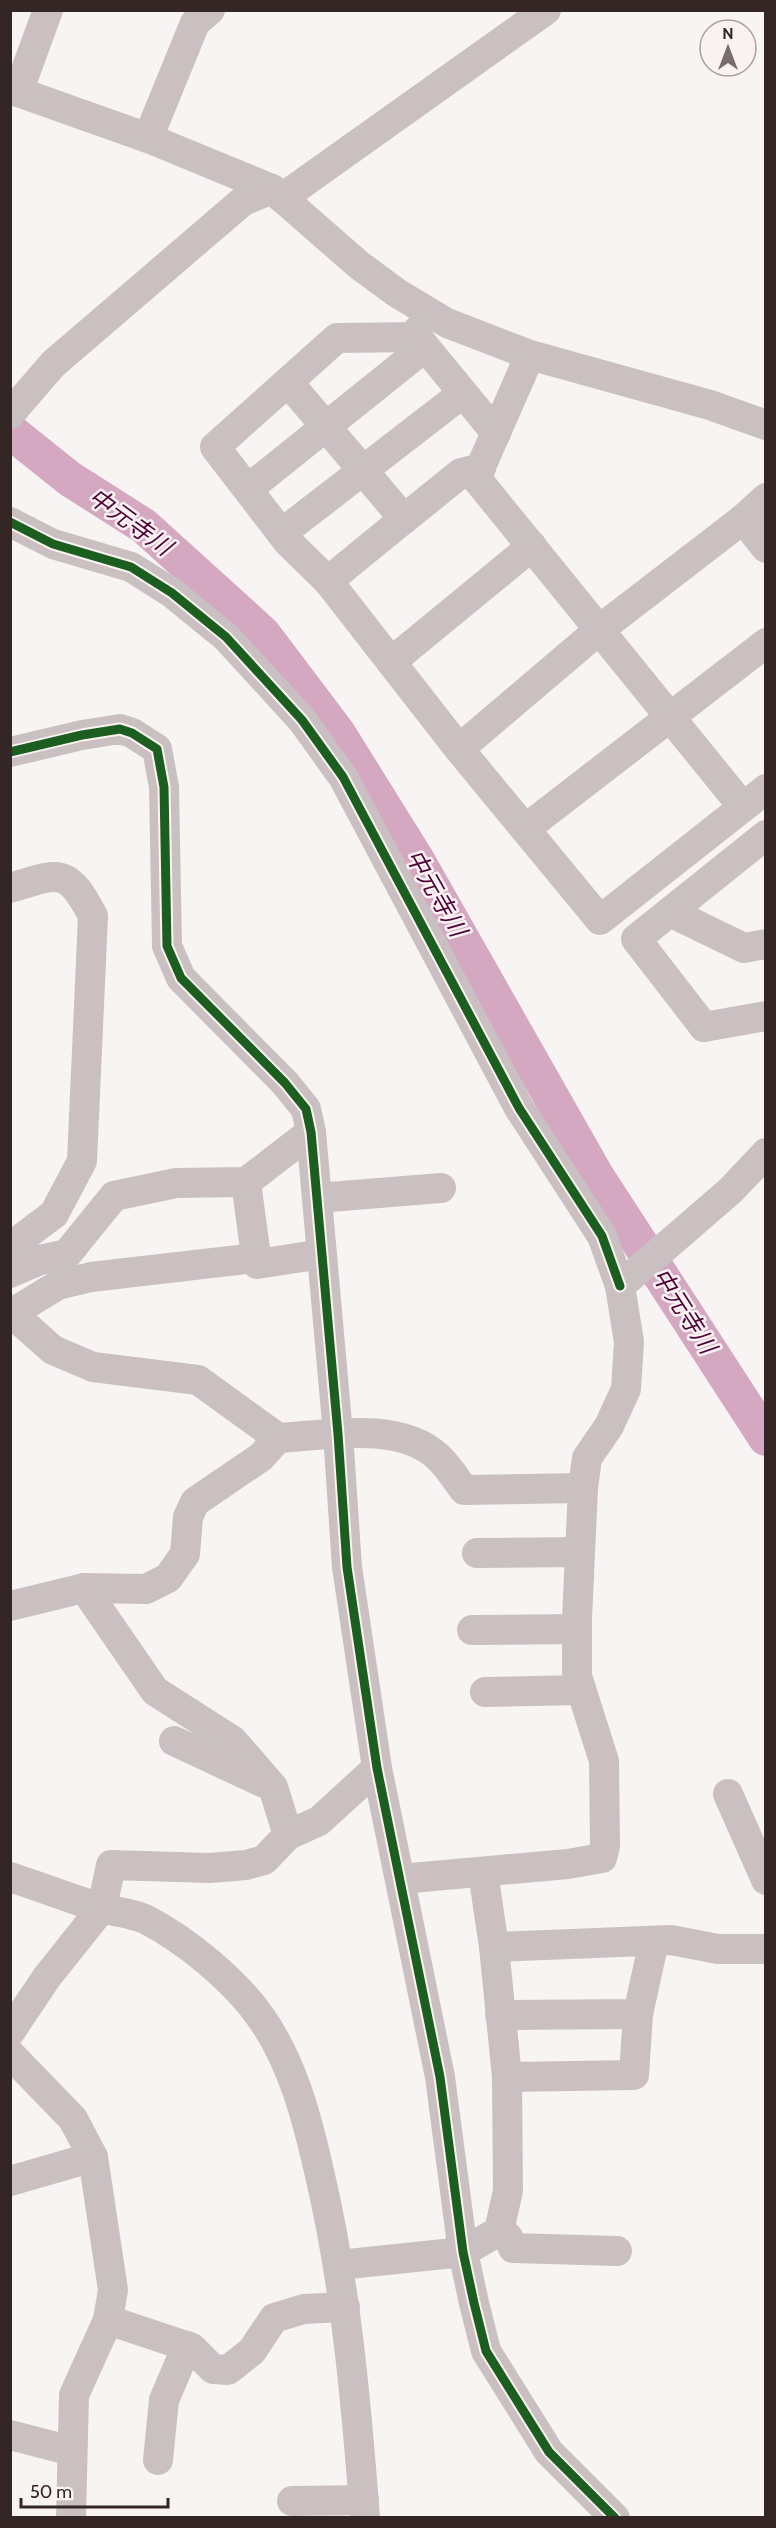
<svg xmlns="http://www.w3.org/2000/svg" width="776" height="2528" viewBox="0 0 776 2528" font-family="Cabin,'Noto Sans JP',sans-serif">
<rect width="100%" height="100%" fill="#f9f4f4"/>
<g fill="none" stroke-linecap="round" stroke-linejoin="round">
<polyline stroke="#d5a8c2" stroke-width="36" points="10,431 70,479 144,526 263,634 337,732 415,857 595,1174 766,1438"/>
<g stroke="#cac0c2" stroke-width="30">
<polyline points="10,89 148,138 272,189 359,265 397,293 447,323 530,355 710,405 766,425"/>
<polyline points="18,92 48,10"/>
<polyline points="148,138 195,23 210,10"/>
<polyline points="282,198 546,10"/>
<polyline points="418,330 417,337 496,433"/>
<polyline points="417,337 337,338 215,447 288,542 328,581 459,749"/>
<polyline points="530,355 476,478 743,807"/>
<polyline points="288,382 404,519 328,581"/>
<polyline points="10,414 53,364 243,201 272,189"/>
<polyline points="248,489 425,347"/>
<polyline points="404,519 461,473 481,468"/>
<polyline points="743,519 766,498"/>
<polyline points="10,522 53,544 131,567 172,593 226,637 302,720 343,777 519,1108 602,1236 620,1286"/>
<polyline points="282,533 463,393"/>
<polyline points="766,548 743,519 599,630 459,749 600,920 766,789"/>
<polyline points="391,662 532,546"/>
<polyline points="10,752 82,735 120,729 132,733 157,749 164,787 167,946 181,978 285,1083 306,1109 311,1132 338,1434 347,1567 377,1768 440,2077 463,2252 474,2303 486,2351 549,2452 615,2518"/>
<polyline points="525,829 766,643"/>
<polyline points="766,835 636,939 704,1027 766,1016"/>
<path d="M10 888C59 873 67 866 93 916L82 1161 54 1214 10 1247"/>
<polyline points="670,912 744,948 766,944"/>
<polyline points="246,1182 257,1264 322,1254"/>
<polyline points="317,1198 441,1188"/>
<polyline points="10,1273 40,1260 67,1254 114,1196 176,1183 246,1182 311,1132"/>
<polyline points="10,1312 53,1350 93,1367 198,1380 278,1438"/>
<polyline points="12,1313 58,1285 91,1277 256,1258"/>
<polyline points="477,1553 580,1552"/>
<path d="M84 1588 146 1589 168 1578 185 1554 188 1517 195 1502 261 1457 278 1438C327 1435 400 1421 438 1457 448 1466 456 1479 464 1490L583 1488"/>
<polyline points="10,1606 84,1588 155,1691 233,1741 273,1787 288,1835"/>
<polyline points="472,1630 577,1629"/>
<polyline points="485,1692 581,1690"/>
<polyline points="174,1741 264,1783"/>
<polyline points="728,1794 766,1880"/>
<path d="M10 1877C41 1887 71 1899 101 1908 115 1912 132 1913 145 1919 186 1940 236 1981 262 2019 293 2064 307 2118 319 2171 346 2285 356 2401 365 2518"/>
<polyline points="400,1879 568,1864 602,1858 605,1846 604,1761 577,1676 577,1619 583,1488 587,1458 609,1426 626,1389 629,1342 620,1286 730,1191 766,1153"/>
<polyline points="494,1947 671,1940 718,1949 766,1949"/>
<polyline points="500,2015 638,2014 654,1941"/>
<polyline points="10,2032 47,1977 102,1908 111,1865 210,1868 246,1865 264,1860 288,1835 319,1821 377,1768"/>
<polyline points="10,2054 73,2119 93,2157 113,2290 108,2320 74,2395 71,2518"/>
<polyline points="507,2077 634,2075 638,2014"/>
<polyline points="10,2181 93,2157"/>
<polyline points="499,2231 508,2237 513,2248 617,2251"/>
<polyline points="339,2265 463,2252 499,2231 508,2191 507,2077 494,1947 483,1872"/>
<polyline points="108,2320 192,2348 213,2369 228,2370 252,2351 274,2318 304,2309 345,2307"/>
<polyline points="10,2435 72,2451"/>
<polyline points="158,2460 164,2400 187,2346"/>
<polyline points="292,2501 364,2500"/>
</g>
<defs>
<g id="cycleway">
<polyline points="10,522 53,544 131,567 172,593 226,637 302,720 343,777 519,1108 602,1236 620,1286"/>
<polyline points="10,752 82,735 120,729 132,733 157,749 164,787 167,946 181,978 285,1083 306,1109 311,1132 338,1434 347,1567 377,1768 440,2077 463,2252 474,2303 486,2351 549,2452 615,2518"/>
</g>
</defs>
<use href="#cycleway" stroke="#fbf3f2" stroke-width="13"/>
<use href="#cycleway" stroke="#1b5e20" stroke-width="9"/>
</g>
<g text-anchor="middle" stroke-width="5" stroke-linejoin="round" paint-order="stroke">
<g font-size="24" font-style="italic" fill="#4f0439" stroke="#fbf3f2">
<text transform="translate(130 522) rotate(36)" y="8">中元寺川</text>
<text transform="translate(436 893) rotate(60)" y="8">中元寺川</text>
<text transform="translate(684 1311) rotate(57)" y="8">中元寺川</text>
</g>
</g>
<rect width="776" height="2528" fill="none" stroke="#342625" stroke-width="24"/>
<g transform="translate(728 48)"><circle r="28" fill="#fbf3f2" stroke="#aba1a0" stroke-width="1.5"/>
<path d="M0-4.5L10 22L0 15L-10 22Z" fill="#796e6d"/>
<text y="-9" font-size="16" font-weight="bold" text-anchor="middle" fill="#342625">N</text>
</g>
<path d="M21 2498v9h147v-9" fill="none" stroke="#342625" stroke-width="3"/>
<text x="30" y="2498" font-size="18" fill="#342625" stroke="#fbf3f2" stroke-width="4.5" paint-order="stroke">50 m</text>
</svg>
